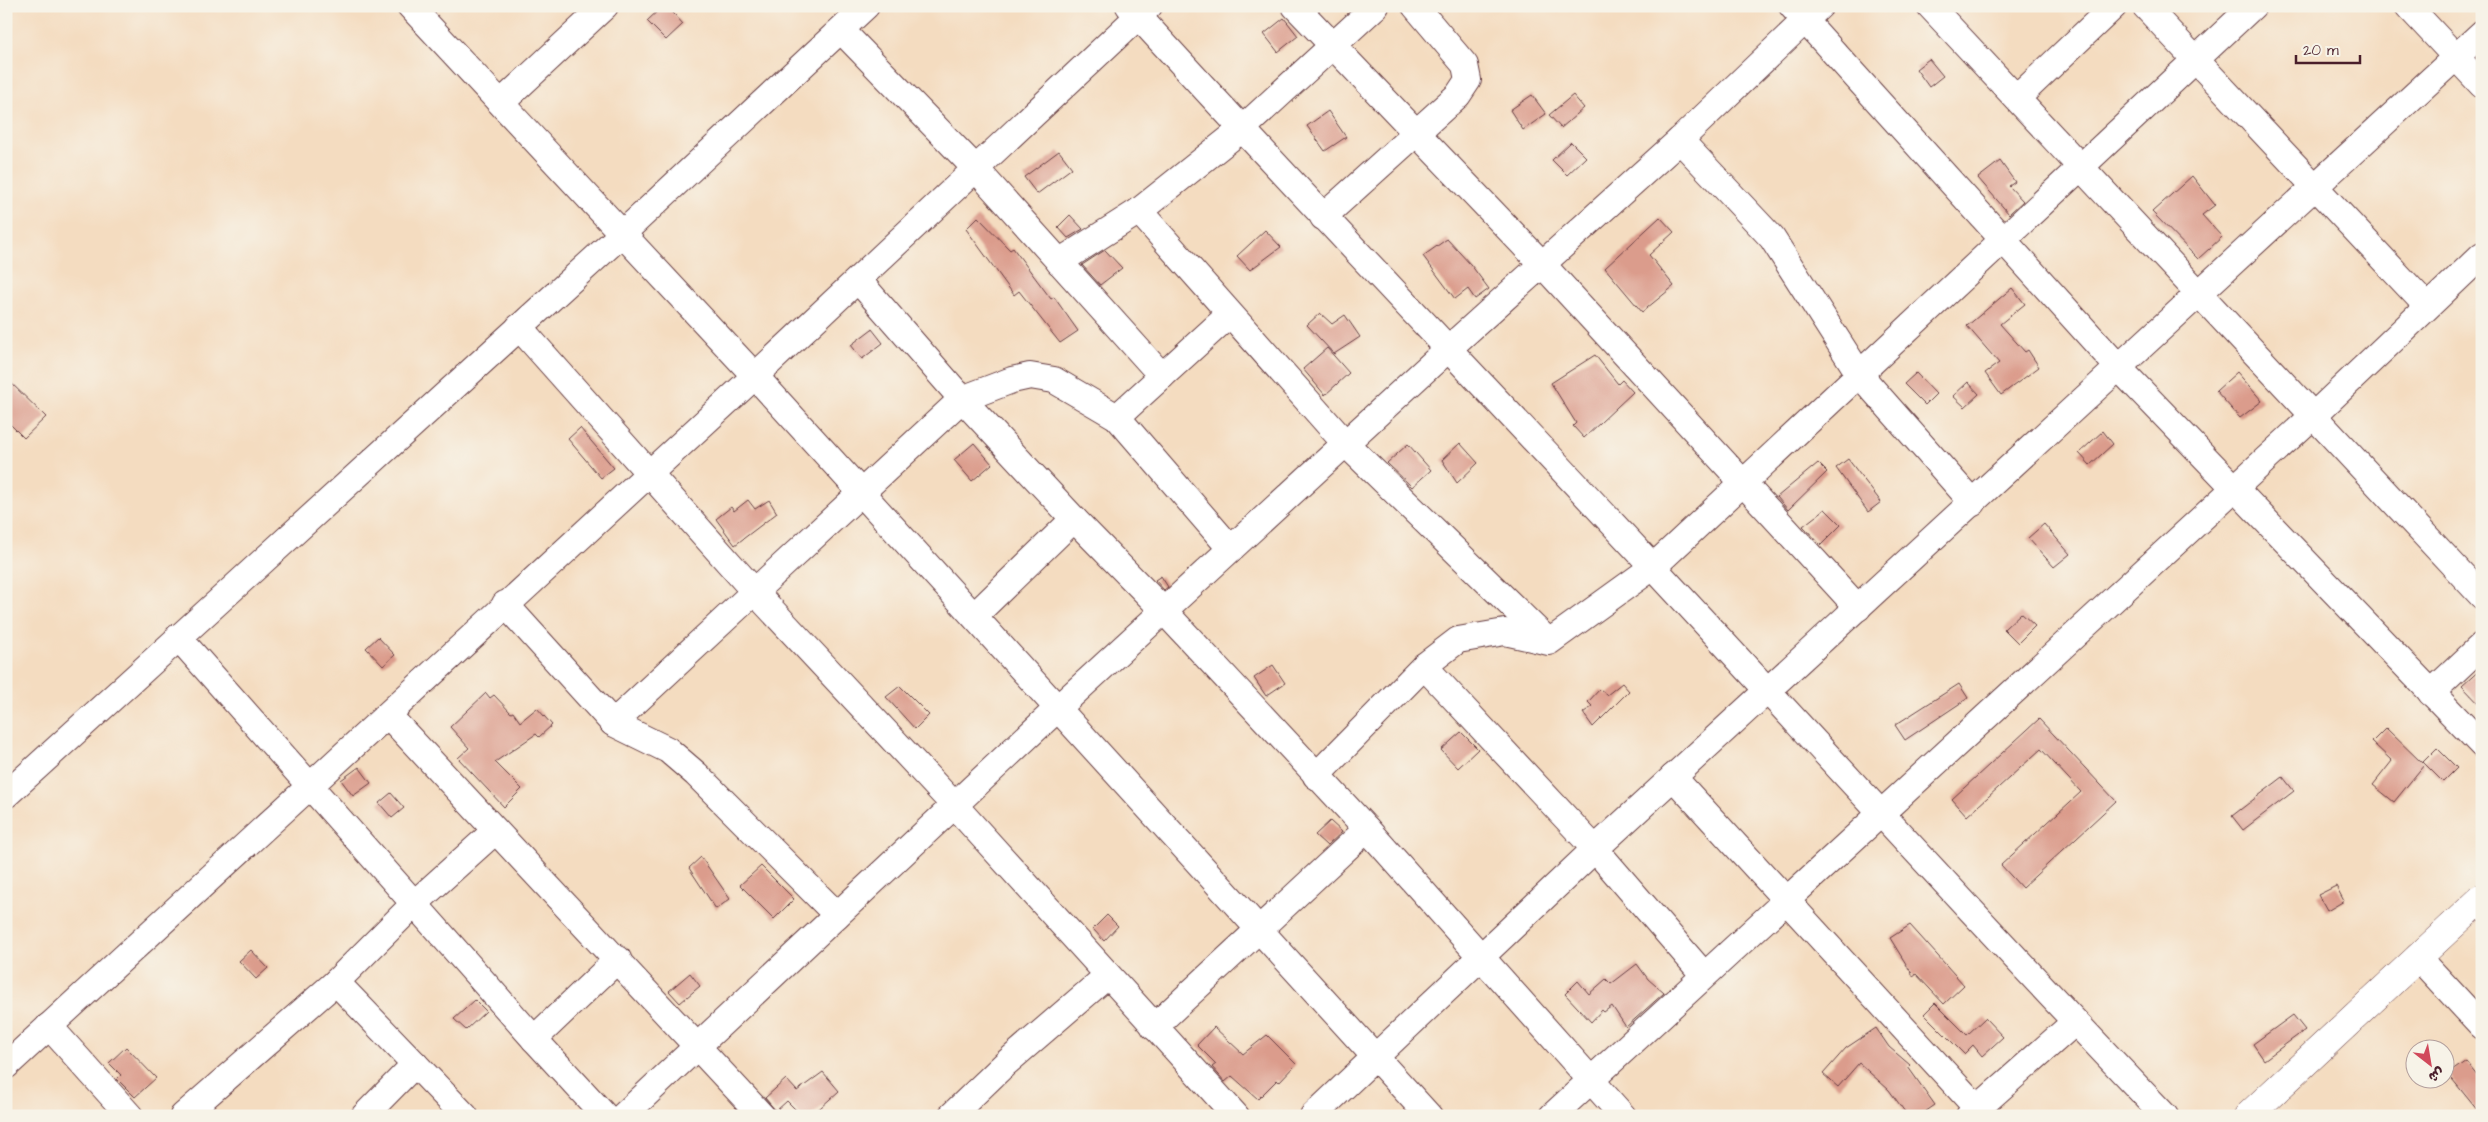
<svg xmlns="http://www.w3.org/2000/svg" width="2488" height="1122" viewBox="0 0 2488 1122" font-family="'Architects Daughter','Playpen Sans Arabic',sans-serif">
<rect width="100%" height="100%" fill="#f7f3e8"/>
<filter id="ink" filterUnits="userSpaceOnUse"><feTurbulence type="fractalNoise" baseFrequency=".02" numOctaves="2"/><feDisplacementMap in="SourceGraphic" scale="10" xChannelSelector="R" yChannelSelector="G"/><feConvolveMatrix kernelMatrix="1 2 1 2 8 2 1 2 1" color-interpolation-filters="sRGB"/></filter>
<filter id="wash" filterUnits="userSpaceOnUse"><feTurbulence type="fractalNoise" baseFrequency=".0096" numOctaves="4" result="noise"/><feDisplacementMap in="SourceGraphic" scale="20" xChannelSelector="R" yChannelSelector="G"/><feGaussianBlur stdDeviation="1.12" result="paint"/><feColorMatrix in="noise" values="0 0 0 0 0 0 0 0 0 0 0 0 0 0 0 0 0 1.4 0 .05"/><feComposite in="paint" operator="in"/></filter>
<g filter="url(#wash)">
<rect width="100%" height="100%" fill="#f4dcc0"/>
<g id="blocks">
<g fill="#db9c8c">
<polygon points="663,6 667,6 683,24 666,40 647,21"/>
<polygon points="1284,18 1298,36 1278,52 1264,34"/>
<polygon points="1929,59 1943,76 1929,87 1916,69"/>
<polygon points="1532,95 1546,114 1523,130 1510,110"/>
<polygon points="1573,95 1584,108 1561,128 1549,115"/>
<polygon points="1328,111 1346,137 1325,151 1307,126"/>
<polygon points="1571,142 1586,157 1567,175 1552,160"/>
<polygon points="1059,151 1072,168 1037,194 1024,177"/>
<polygon points="2000,161 2015,182 2009,186 2023,201 2009,214 1978,178"/>
<polygon points="2192,176 2215,205 2202,215 2222,237 2198,259 2152,212"/>
<polygon points="1070,215 1083,229 1068,238 1058,227"/>
<polygon points="978,217 1010,250 1013,248 1051,299 1054,297 1078,331 1060,343 1019,291 1014,295 966,229"/>
<polygon points="1660,217 1674,232 1649,255 1674,286 1642,312 1605,268"/>
<polygon points="1265,230 1281,247 1250,270 1237,256"/>
<polygon points="1447,239 1471,265 1489,289 1475,299 1468,289 1455,299 1423,256"/>
<polygon points="1105,250 1122,268 1100,285 1082,265"/>
<polygon points="2012,288 2025,304 2000,324 2025,352 2028,350 2039,367 2001,395 1985,373 1999,363 1967,326"/>
<polygon points="1320,313 1332,324 1345,315 1360,337 1334,354 1307,325"/>
<polygon points="872,329 883,343 862,359 851,345"/>
<polygon points="1327,348 1349,373 1325,395 1303,369"/>
<polygon points="1595,355 1618,384 1622,380 1633,392 1584,438 1573,426 1576,423 1551,383"/>
<polygon points="2237,372 2262,401 2240,418 2216,391"/>
<polygon points="1916,373 1936,394 1925,405 1904,384"/>
<polygon points="6,378 46,417 24,438 6,420"/>
<polygon points="1968,382 1979,394 1965,407 1953,396"/>
<polygon points="580,428 614,468 601,478 568,439"/>
<polygon points="2103,431 2113,444 2090,465 2079,453"/>
<polygon points="974,443 992,464 972,481 954,460"/>
<polygon points="1460,443 1478,463 1457,483 1442,460"/>
<polygon points="1408,444 1431,470 1412,487 1387,463"/>
<polygon points="1848,459 1881,502 1868,512 1836,468"/>
<polygon points="1818,463 1827,472 1788,510 1777,497"/>
<polygon points="748,500 755,509 769,500 777,513 735,545 716,519 731,507 734,511"/>
<polygon points="1825,509 1841,525 1821,545 1803,526"/>
<polygon points="2044,524 2070,554 2054,567 2028,538"/>
<polygon points="1161,576 1168,587 1164,590 1155,580"/>
<polygon points="2021,613 2035,626 2018,643 2004,629"/>
<polygon points="378,637 395,655 383,666 366,648"/>
<polygon points="1273,665 1285,683 1266,696 1254,678"/>
<polygon points="2482,668 2482,707 2462,686"/>
<polygon points="1622,683 1629,691 1593,727 1583,713 1592,706 1588,702 1600,689 1607,695"/>
<polygon points="1959,684 1968,698 1905,740 1895,725"/>
<polygon points="900,686 929,715 915,729 886,697"/>
<polygon points="486,693 490,698 494,695 511,713 513,712 520,722 537,708 552,725 539,737 536,734 495,762 522,789 504,807 458,758 469,748 450,727"/>
<polygon points="2039,719 2116,801 2022,888 2001,865 2081,792 2041,749 1967,816 1952,799"/>
<polygon points="2386,728 2424,765 2394,802 2373,785 2392,761 2372,742"/>
<polygon points="1461,732 1478,749 1458,768 1441,750"/>
<polygon points="2437,748 2457,768 2443,782 2423,762"/>
<polygon points="359,767 371,783 353,796 341,780"/>
<polygon points="2283,777 2294,791 2243,830 2232,816"/>
<polygon points="391,793 404,808 392,818 379,803"/>
<polygon points="1330,821 1342,832 1327,846 1315,835"/>
<polygon points="701,857 730,899 716,909 689,868"/>
<polygon points="761,866 794,899 774,919 740,885"/>
<polygon points="2336,886 2344,901 2327,911 2318,895"/>
<polygon points="1107,915 1118,926 1104,941 1093,929"/>
<polygon points="1910,925 1964,985 1944,1004 1916,974 1914,977 1890,938"/>
<polygon points="251,950 268,968 256,979 239,961"/>
<polygon points="1637,964 1648,979 1664,993 1626,1027 1612,1006 1604,1012 1602,1010 1591,1022 1565,994 1578,981 1589,994 1606,979 1611,984"/>
<polygon points="690,973 700,986 680,1003 669,991"/>
<polygon points="475,1000 486,1011 466,1030 454,1019"/>
<polygon points="1935,1003 1967,1035 1985,1018 2003,1037 1982,1056 1973,1045 1964,1054 1924,1014"/>
<polygon points="2293,1015 2305,1030 2264,1060 2253,1044"/>
<polygon points="1214,1027 1243,1054 1267,1035 1296,1064 1279,1082 1277,1080 1258,1099 1232,1076 1225,1082 1212,1067 1216,1064 1197,1045"/>
<polygon points="1876,1028 1889,1047 1910,1065 1908,1067 1935,1105 1919,1116 1908,1116 1889,1090 1859,1063 1838,1087 1823,1074 1846,1048"/>
<polygon points="126,1047 156,1078 135,1097 117,1079 121,1075 109,1063"/>
<polygon points="2466,1061 2482,1081 2482,1116 2448,1074"/>
<polygon points="823,1072 839,1091 811,1116 802,1116 787,1101 776,1111 765,1098 786,1079 797,1091"/>
</g>
</g>
</g>
<g filter="url(#ink)">
<use href="#blocks" fill-opacity="0" stroke="#643b41" stroke-width="1"/>
<g fill="none" stroke-linecap="round" stroke-linejoin="round">
<defs>
<g id="minor">
<polyline points="410,6 755,376 1429,1116"/>
<path d="M1129 6C1302 196 1480 381 1655 569 1825 752 1992 936 2165 1116"/>
<polyline points="1295,6 1542,264 1858,608"/>
<polyline points="1792,6 2119,368 2482,745"/>
<polyline points="1930,6 2482,596"/>
<polyline points="2145,6 2427,306"/>
<polyline points="2408,6 2482,85"/>
<polyline points="841,30 976,169 1162,376"/>
<polyline points="2017,98 2114,6"/>
<polyline points="501,103 605,6"/>
<polyline points="1680,140 1772,238 1860,375 1973,503"/>
<polyline points="1139,211 1345,443 1548,641"/>
<polyline points="1323,217 1458,95 1468,80 1465,65 1415,6"/>
<polyline points="1059,262 1139,211 1242,129 1376,6"/>
<polyline points="858,280 962,399 1074,519 1164,611 1367,829 1623,1116"/>
<polyline points="519,327 754,591 955,806 1236,1116"/>
<polyline points="1117,417 1229,315"/>
<polyline points="505,604 613,723 668,750 696,774 837,915"/>
<polyline points="974,616 1074,519"/>
<polyline points="178,637 534,1039 605,1116"/>
<polyline points="1424,666 1595,849 1703,974"/>
<polyline points="2431,693 2482,645"/>
<polyline points="388,715 762,1116"/>
<polyline points="613,723 962,399 1012,380 1030,376 1054,380 1117,417 1231,549"/>
<polyline points="1316,776 1424,666 1458,640 1505,632 1549,642 1653,567 2253,6"/>
<polyline points="1673,777 1977,1108"/>
<polyline points="6,795 623,233 866,6"/>
<polyline points="2418,957 2482,1026"/>
<polyline points="336,982 465,1116"/>
<polyline points="49,1026 130,1116"/>
<polyline points="1154,1027 1367,829"/>
<polyline points="534,1039 618,959"/>
<polyline points="6,1066 755,376 1149,6"/>
<polyline points="183,1116 336,982 414,904 495,831"/>
<polyline points="364,1116 415,1064"/>
<polyline points="623,1116 1058,708 1448,349 1680,140 1820,6"/>
<polyline points="951,1116 1005,1064 1107,976"/>
<polyline points="1313,1116 1595,849 2482,33"/>
<polyline points="1552,1116 2313,416 2482,255"/>
<polyline points="1969,1116 2075,1022"/>
</g>
<polyline id="major" points="2248,1116 2482,898"/>
</defs>
<use href="#minor" stroke="#643b41" stroke-width="28"/>
<use href="#major" stroke="#643b41" stroke-width="29"/>
<use href="#minor" stroke="#fff" stroke-width="26"/>
<use href="#major" stroke="#fff" stroke-width="28"/>
</g>
</g>
<rect width="2488" height="1122" fill="none" stroke="#f7f3e8" stroke-width="25"/>
<g transform="translate(2430 1064) rotate(149)"><circle r="24" fill="#f7f3e8" stroke="#b29e9c"/>
<path d="M0-4L9 19L0 12L-9 19Z" fill="#d1495b"/>
<text y="-8" font-size="14" font-weight="bold" text-anchor="middle" fill="#4a1f2b">ش</text>
</g>
<path d="M2296 55v8h64v-8" fill="none" stroke="#4a1f2b" stroke-width="2.5"/>
<text x="2303" y="55" font-size="15" fill="#4a1f2b" stroke="#f7f3e8" stroke-width="4" paint-order="stroke">20 m</text>
</svg>
